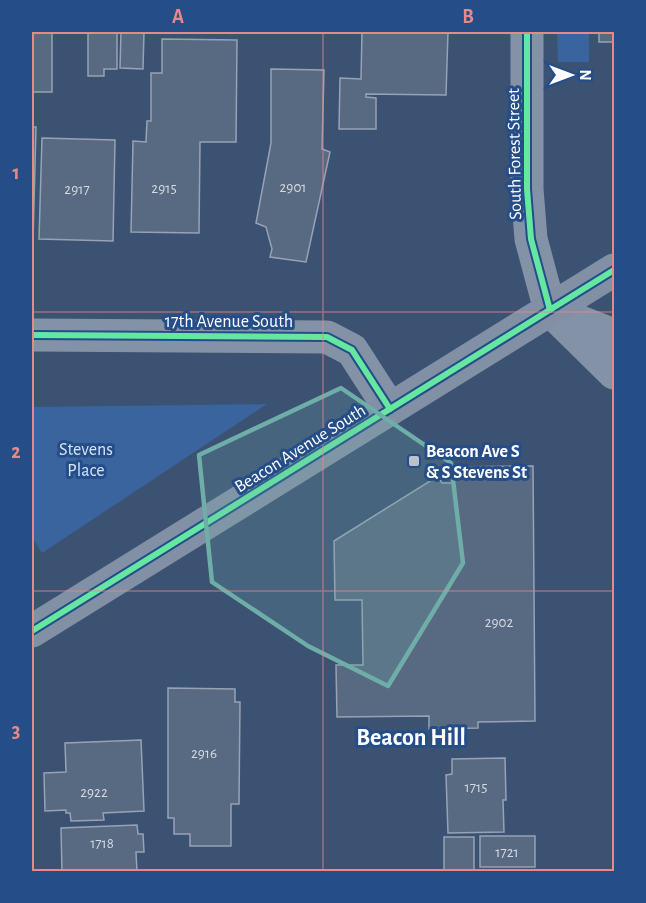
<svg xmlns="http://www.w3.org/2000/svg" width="646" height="903" viewBox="0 0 646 903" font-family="'Alegreya Sans',sans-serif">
<rect width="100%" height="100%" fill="#3c5272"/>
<g fill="#3a649e">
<polygon points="557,32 589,32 589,62 558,62"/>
<polygon points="267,404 42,553 32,537 32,407"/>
</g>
<g fill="#586982" stroke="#97a3b5" stroke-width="1.5">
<rect x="32" y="32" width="20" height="60"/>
<polygon points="88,32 117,32 117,69 104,69 104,76 88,76"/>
<polygon points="121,32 144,32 143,69 120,68"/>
<polygon points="362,32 448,32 446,95 366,94 366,97 376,98 376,129 339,129 340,78 361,79"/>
<rect x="599" y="32" width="15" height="10"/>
<polygon points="162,39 237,40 236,142 200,142 199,233 131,232 133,141 146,142 147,121 151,121 151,73 162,73"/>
<polygon points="271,69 324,70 322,149 330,152 306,262 270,257 272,249 266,227 256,223 271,143"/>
<polygon points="32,127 36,127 33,241 32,241"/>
<polygon points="42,138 115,140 113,241 39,239"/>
<polygon points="533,466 535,721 478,722 478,728 429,729 429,716 337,717 336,665 363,665 362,600 335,600 334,541 438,476 442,483 452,483 452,467"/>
<polygon points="168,688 235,689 235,702 240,702 239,804 231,804 231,846 190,846 190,834 174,834 174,818 168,818"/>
<polygon points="141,740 144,811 103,813 104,820 71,821 70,813 66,813 66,810 45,811 44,773 66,772 65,743"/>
<polygon points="505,758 506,800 503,800 504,832 448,833 446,775 452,774 452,759"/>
<polygon points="137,825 138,834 143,834 144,852 136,852 137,872 62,872 61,828"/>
<rect x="480" y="836" width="55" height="31"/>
<rect x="444" y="837" width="30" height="35"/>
</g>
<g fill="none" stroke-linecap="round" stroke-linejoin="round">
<g stroke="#8392a7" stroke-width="33">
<polyline points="527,32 527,189 531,239 550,310"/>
<polyline points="550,310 614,373"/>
<polyline points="563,315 614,335"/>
<polyline points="32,335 327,337 352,350 390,409"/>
</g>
<polyline stroke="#8290a5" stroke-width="33" points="32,631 614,270"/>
<defs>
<g id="cycleway">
<polyline points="527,32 527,189 531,239 550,310"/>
<polyline points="32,335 327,337 352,350 390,409"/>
<polyline points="32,631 614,270"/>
</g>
</defs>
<use href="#cycleway" stroke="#254e89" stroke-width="10"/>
<use href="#cycleway" stroke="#66e7a1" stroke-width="6"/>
</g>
<path fill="#6fada8" fill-opacity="0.2" stroke="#6fada8" stroke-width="4.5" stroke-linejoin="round" d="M341 388 451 463 463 563 388 686 308 646 212 582 199 455Z"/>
<path fill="none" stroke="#e88989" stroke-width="1.5" stroke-opacity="0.55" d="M323 32V872M32 312H614M32 591H614"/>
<rect fill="#bbc2ce" stroke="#254e89" stroke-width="2" x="408" y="455" width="12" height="12" rx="3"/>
<g text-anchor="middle" stroke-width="6" stroke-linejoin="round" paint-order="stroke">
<g font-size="15" fill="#d5dae0">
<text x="293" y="192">2901</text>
<text x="164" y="193">2915</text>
<text x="77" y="194">2917</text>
<text x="499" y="627">2902</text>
<text x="204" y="758">2916</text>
<text x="476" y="792">1715</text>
<text x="94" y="797">2922</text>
<text x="102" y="848">1718</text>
<text x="507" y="857">1721</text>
</g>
<g font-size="18" fill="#fff" stroke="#254e89">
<text transform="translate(514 154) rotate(-91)" y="6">South Forest Street</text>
<text x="229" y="327">17th Avenue South</text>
<text transform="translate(300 448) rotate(-32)" y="6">Beacon Avenue South</text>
</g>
<g font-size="18" fill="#d6e4f7" stroke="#254e89">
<text x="86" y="455">Stevens<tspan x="86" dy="21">Place</tspan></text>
</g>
<g font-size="18" font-weight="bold" fill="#fff" stroke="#254e89" text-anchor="start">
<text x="426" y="457">Beacon Ave S<tspan x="426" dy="21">&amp; S Stevens St</tspan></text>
</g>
<g font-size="24" font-weight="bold" fill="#fff" stroke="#254e89">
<text x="411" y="745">Beacon Hill</text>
</g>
</g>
<rect width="646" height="903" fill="none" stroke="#254e89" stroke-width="66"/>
<g transform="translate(571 75) rotate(90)" stroke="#254e89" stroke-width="4.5" paint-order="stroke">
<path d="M0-4.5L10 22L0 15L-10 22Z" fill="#ffffff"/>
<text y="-9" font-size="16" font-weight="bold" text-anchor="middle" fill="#ffffff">N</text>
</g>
<rect x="33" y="33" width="580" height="837" fill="none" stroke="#e88989" stroke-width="2"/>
<g font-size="20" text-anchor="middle" font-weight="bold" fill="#e88989">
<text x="178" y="23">A</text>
<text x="468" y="23">B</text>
<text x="16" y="179">1</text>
<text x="16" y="458">2</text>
<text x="16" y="737">3</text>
</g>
</svg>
